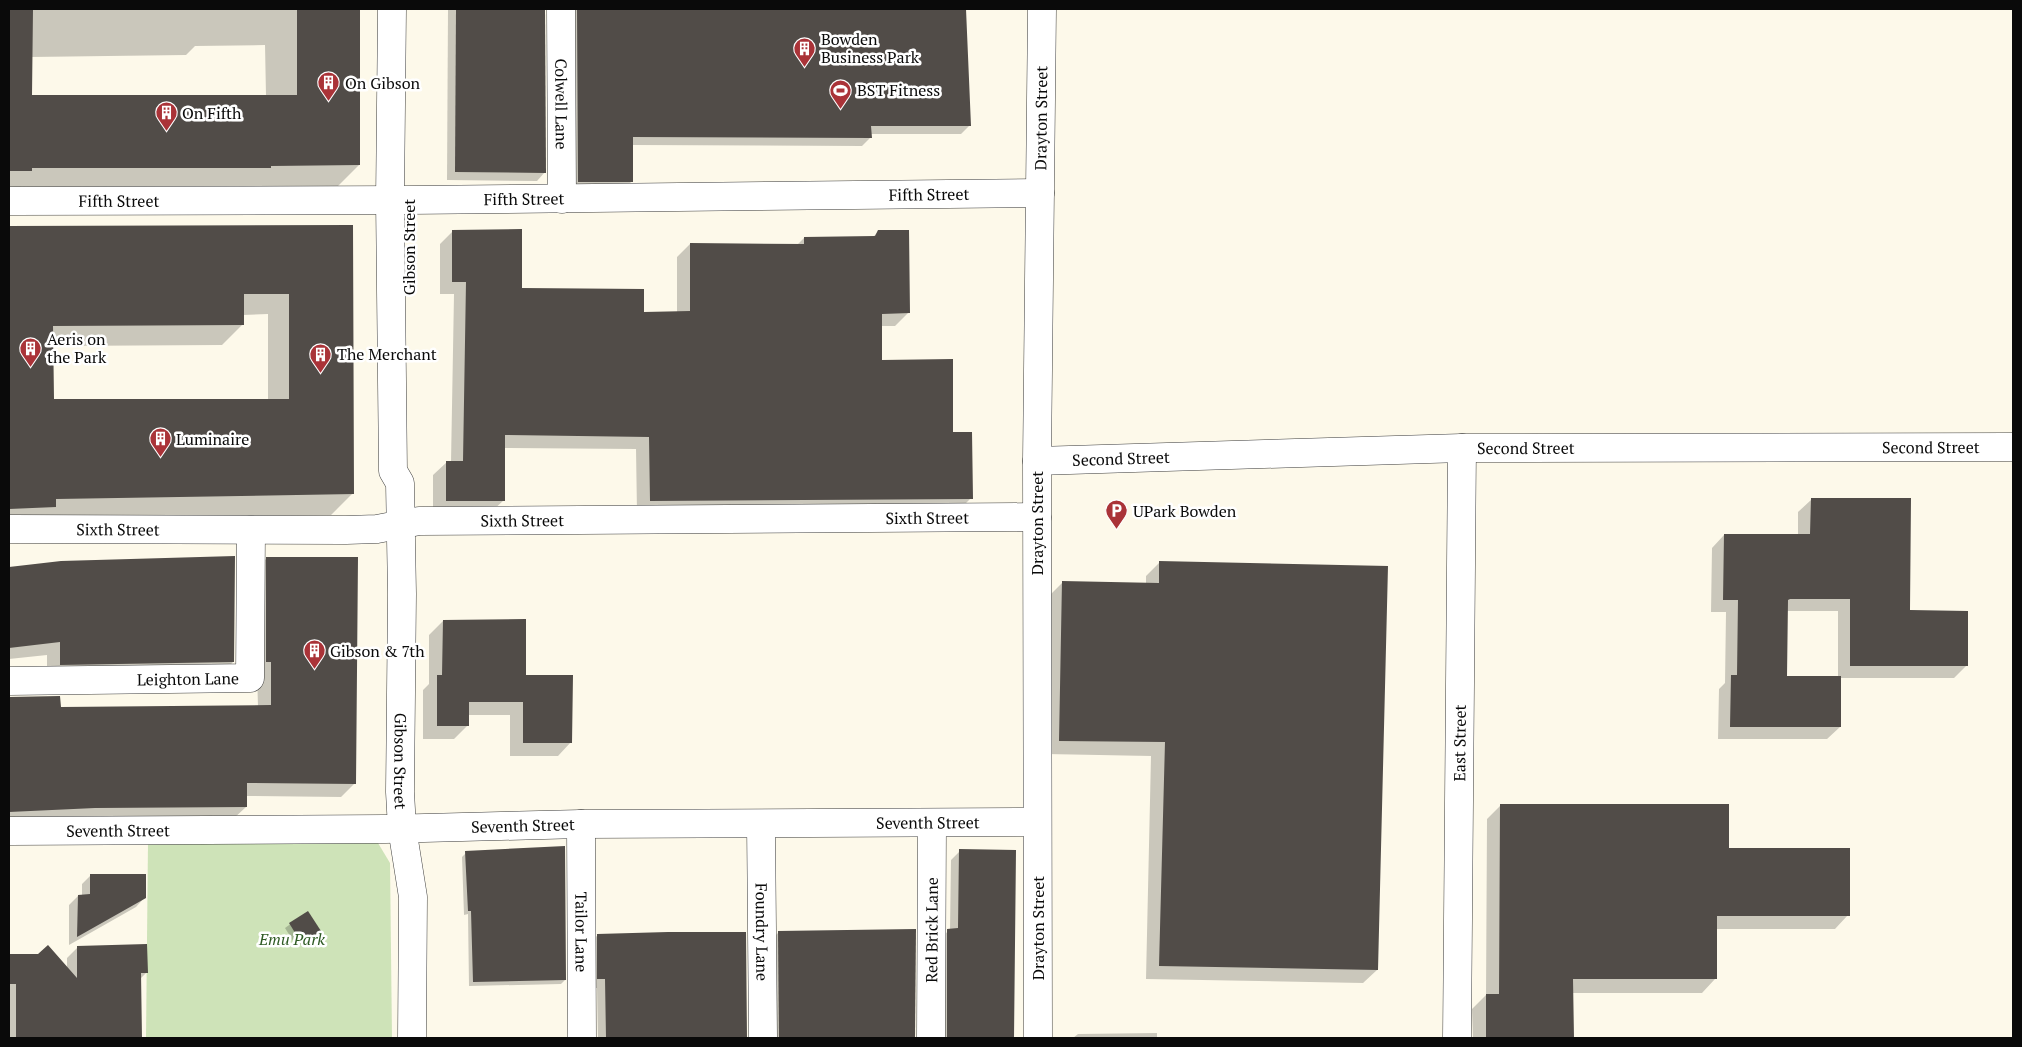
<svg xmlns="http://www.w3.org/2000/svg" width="2022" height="1047" viewBox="0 0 2022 1047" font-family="'PT Serif',serif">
<rect width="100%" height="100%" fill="#fdf9ea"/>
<polygon fill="#cee3b8" points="349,838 378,843 390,863 392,1038 146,1038 148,842"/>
<g fill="#0003" fill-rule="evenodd">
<path d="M9 9H359V165L327 197 9 199ZM265 45 266 96H31V57L186 55 195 46Z"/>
<polygon points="448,9 544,9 545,172 537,181 447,180"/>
<polygon points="565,9 965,9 970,125 961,134 870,134 870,138 862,146 632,145 632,181 623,190 571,190"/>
<path d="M352 226V494L331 515 43 519 9 529V228ZM268 314V400H53L52 346 222 345 243 324V315Z"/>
<polygon points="453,231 520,289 642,313 677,313 677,257 690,244 797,245 804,238 873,237 878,232 908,313 895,326 881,326 881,361 952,433 971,498 958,511 637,513 636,449 504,448 504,500 490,513 433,514 433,475 447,462 451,462 454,294 440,294 440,244"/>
<path d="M1811 500 1909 611 1967 665 1954 678H1840V727L1827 739H1718L1719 689 1725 683 1726 612H1711L1712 548 1724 535H1798V512ZM1787 611H1838V677H1786Z"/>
<polygon points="267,558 355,783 341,797 246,796 246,807 232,820 9,824 9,699 59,697 59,708 258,707 254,571"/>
<polygon points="61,563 233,662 220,675 47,678 47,655 9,659 9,568"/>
<polygon points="1159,563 1377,970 1363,983 1146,979 1151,756 1046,754 1049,596 1063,582 1146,584 1146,576"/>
<polygon points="443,621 525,676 571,742 558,756 510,756 510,715 468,715 468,725 454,739 423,739 423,690 429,684 429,635"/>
<polygon points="1500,806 1728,850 1848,915 1835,929 1716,929 1715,979 1702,993 1572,993 1573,1038 1473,1038 1472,1009 1486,995 1487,819"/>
<polygon points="960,851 1015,851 1012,1038 938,1038 938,939 950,930 951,860"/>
<polygon points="466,853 565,980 561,984 469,986 468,914 464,915 462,857"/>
<polygon points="91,875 145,897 136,907 69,945 69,905 78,896 82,896 82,884"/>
<polygon points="307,912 319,931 297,947 285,928"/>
<polygon points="915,931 914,1038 770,1038 769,942 778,933"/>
<polygon points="744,933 746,1038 598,1038 597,988 589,988 588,944 598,935"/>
<polygon points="78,947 147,972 140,979 141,1038 9,1038 9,956 38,955 67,969 67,958"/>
<polygon points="1157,1033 1157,1038 1073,1038 1078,1034"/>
</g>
<g fill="#514c48" fill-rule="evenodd">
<polygon points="9,9 33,9 32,95 297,95 297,9 360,9 360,165 271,166 271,168 32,168 32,171 9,171"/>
<polygon points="456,9 545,9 546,173 455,172"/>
<polygon points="577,9 966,9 971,126 871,126 872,138 633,137 633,182 578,182"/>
<path d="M353 225 354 494 56 499V507L9 509V226ZM244 294H289V399H54L53 326 244 325Z"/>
<polygon points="522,229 522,288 644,289 644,312 690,311 690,243 804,244 804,237 875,236 878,230 909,230 910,313 882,314 882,360 953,359 953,432 972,432 973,499 650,501 649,437 505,435 505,501 446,501 446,461 463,461 466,282 452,282 452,230"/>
<polygon points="1811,498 1911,498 1910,610 1968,611 1968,666 1850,666 1850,599 1790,599 1788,600 1787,676 1841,676 1841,727 1730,727 1731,675 1737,675 1738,600 1723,600 1724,534 1810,534"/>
<polygon points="235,556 234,662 60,665 60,642 9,648 9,567 61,561"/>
<polygon points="266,557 358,557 356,784 247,783 247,807 95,808 9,812 9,697 60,696 61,707 271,705 271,662 266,662"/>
<polygon points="1159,561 1388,566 1378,970 1159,966 1165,742 1059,741 1062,581 1159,583"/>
<polygon points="526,619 526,675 573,675 572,743 523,743 523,702 469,702 469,726 437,726 437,675 442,675 443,620"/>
<polygon points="1500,804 1729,804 1729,848 1850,848 1850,916 1717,916 1717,979 1573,979 1574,1038 1486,1038 1486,994 1499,994"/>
<polygon points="565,846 566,980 473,982 471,911 468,911 465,851"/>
<polygon points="959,849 1016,850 1014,1038 947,1038 947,929 958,928"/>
<polygon points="90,874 146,874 146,898 77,937 78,895 90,894"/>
<polygon points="308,911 321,931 302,944 289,923"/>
<polygon points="916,929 915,1038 779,1038 778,931"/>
<polygon points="668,932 746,932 747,1038 606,1038 605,979 597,979 597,934"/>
<polygon points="147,944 148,973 141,973 142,1038 16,1038 16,984 9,984 9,954 38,954 48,945 77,978 77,946"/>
</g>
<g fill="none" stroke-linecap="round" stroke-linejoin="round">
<defs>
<g id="minor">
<path id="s1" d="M392 9 390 200 393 471 400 483 402 594 400 792 402 828 413 897 412 1038"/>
<path id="s2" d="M561 9 562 199"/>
<path id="s3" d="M9 201 409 200 1040 193"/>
<path id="s4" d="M1037 461 1462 448 2013 447"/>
<path id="s5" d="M9 529 346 530 377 529 419 521 1037 517"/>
<path id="s6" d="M9 681 250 678 251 530"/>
<path id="s7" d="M581 824 582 1038"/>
<path id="s8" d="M761 824 763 1038"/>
<path id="s9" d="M9 831 386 829 581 824 1037 822"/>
<path id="s10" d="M931 1038 932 824"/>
<path id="s11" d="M1038 1038 1037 461 1042 9"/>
<path id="s12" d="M1457 1038 1462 448"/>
</g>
</defs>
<use href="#minor" stroke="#3d3d3d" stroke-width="29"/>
<use href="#minor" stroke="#fff" stroke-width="28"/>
</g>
<defs>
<symbol id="building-pin" viewBox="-11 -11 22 30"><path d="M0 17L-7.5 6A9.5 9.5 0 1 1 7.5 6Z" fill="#aa3338" stroke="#fff"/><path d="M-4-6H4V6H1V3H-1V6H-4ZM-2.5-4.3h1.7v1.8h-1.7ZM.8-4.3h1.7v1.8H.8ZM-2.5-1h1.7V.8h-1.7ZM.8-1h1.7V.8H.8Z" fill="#fff"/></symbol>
<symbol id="stadium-pin" viewBox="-11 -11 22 30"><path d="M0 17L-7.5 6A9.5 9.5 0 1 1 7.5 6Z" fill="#aa3338" stroke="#fff"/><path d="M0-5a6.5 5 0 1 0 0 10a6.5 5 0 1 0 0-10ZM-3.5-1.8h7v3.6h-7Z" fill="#fff"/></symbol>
<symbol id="parking-pin" viewBox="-11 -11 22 30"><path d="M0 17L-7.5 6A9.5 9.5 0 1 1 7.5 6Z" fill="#aa3338" stroke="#fff"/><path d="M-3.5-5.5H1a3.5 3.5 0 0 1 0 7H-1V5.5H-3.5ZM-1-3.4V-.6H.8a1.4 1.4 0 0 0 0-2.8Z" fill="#fff"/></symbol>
</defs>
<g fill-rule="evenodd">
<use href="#building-pin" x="792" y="36" width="25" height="34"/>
<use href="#building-pin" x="316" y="70" width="25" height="34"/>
<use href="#stadium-pin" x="828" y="78" width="25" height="34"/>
<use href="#building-pin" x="154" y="100" width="25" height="34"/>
<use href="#building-pin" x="18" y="336" width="25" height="34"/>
<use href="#building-pin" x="308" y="342" width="25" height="34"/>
<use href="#building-pin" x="148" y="426" width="25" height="34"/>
<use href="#parking-pin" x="1104" y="498" width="25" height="34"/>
<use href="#building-pin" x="302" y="638" width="25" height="34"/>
</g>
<g text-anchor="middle" stroke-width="5" stroke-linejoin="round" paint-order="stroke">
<g font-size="16" fill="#0a0a0a" stroke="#fff" text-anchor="start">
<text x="821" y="45">Bowden<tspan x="821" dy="18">Business Park</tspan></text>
<text x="345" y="89">On Gibson</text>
<text x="857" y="96">BST Fitness</text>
<text x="182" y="119">On Fifth</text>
<text x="47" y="345">Aeris on<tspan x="47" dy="18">the Park</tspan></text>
<text x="337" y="360">The Merchant</text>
<text x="176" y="445">Luminaire</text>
<text x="1133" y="517">UPark Bowden</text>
<text x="330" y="657">Gibson &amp; 7th</text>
</g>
<g font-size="16" fill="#0a0a0a" stroke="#fff">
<text dy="6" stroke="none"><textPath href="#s2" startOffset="95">Colwell Lane</textPath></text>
<text dy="6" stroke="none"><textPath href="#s11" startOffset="920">Drayton Street</textPath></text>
<text dy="6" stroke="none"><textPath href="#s3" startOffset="920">Fifth Street</textPath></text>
<text dy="6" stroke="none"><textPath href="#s3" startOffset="515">Fifth Street</textPath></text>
<text dy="6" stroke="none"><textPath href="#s3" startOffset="110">Fifth Street</textPath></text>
<text transform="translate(409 247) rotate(-90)" y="6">Gibson Street</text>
<text dy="6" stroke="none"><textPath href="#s4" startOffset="894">Second Street</textPath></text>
<text dy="6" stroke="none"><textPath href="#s4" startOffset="489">Second Street</textPath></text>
<text dy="6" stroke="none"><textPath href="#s4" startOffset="84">Second Street</textPath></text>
<text dy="6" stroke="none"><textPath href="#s5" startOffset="919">Sixth Street</textPath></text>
<text dy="6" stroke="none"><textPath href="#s5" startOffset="514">Sixth Street</textPath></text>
<text transform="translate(1037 523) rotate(-90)" y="6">Drayton Street</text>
<text dy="6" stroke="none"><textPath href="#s5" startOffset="109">Sixth Street</textPath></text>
<text dy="6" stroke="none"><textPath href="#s6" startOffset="179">Leighton Lane</textPath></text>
<text dy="6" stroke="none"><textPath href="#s12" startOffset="295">East Street</textPath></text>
<text dy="6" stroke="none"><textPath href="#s1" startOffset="754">Gibson Street</textPath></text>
<text dy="6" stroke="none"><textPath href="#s9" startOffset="919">Seventh Street</textPath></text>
<text dy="6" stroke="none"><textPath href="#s9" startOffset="514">Seventh Street</textPath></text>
<text dy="6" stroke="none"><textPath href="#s9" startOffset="109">Seventh Street</textPath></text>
<text transform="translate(1038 928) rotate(-90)" y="6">Drayton Street</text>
<text dy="6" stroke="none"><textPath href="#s7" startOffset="108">Tailor Lane</textPath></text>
<text dy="6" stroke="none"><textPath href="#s8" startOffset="108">Foundry Lane</textPath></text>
<text dy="6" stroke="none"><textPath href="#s10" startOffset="108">Red Brick Lane</textPath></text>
</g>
<g font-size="16" font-style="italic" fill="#2e5a23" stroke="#fff">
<text x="292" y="945">Emu Park</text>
</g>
</g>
<rect width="2022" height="1047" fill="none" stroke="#0a0a0a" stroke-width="20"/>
</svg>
